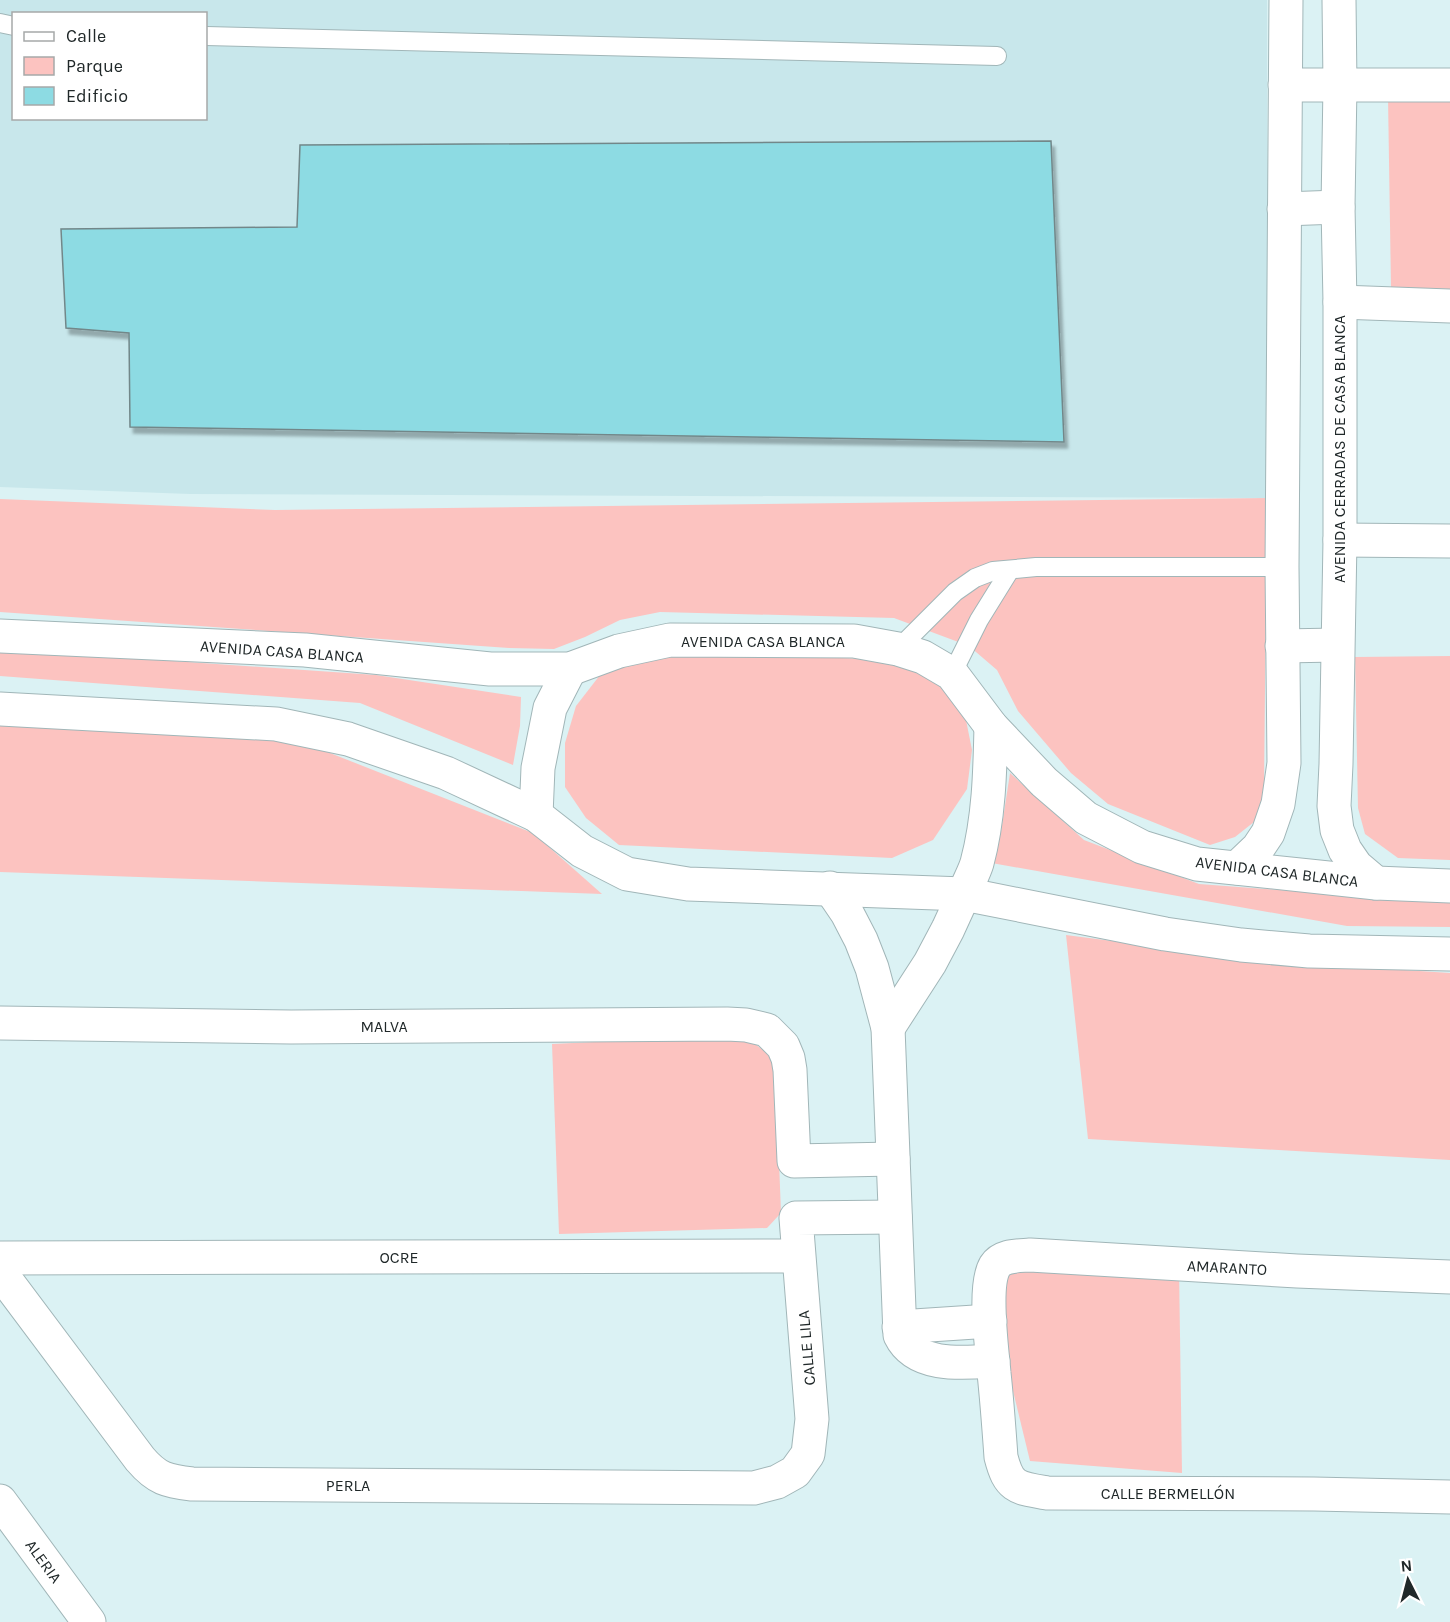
<svg xmlns="http://www.w3.org/2000/svg" width="1450" height="1622" viewBox="0 0 1450 1622" font-family="Karla,sans-serif">
<defs>
<filter id="shadow"><feDropShadow dx="3.5" dy="6" stdDeviation="1.5" flood-color="#0004"/></filter>
</defs>
<rect width="100%" height="100%" fill="#dbf2f4"/>
<path fill="#c8e7eb" fill-rule="evenodd" d="M0 0H1267V498L190 494 0 487ZM14 14H206V118H14Z"/>
<g fill="#fcc3c0">
<polygon points="1388,97 1450,99 1450,289 1391,287"/>
<polygon points="1267,498 1264,788 1259,818 1235,837 1210,845 1108,804 1071,773 1018,711 997,670 969,646 894,618 660,612 620,620 585,637 554,649 509,648 0,612 0,499 275,510"/>
<polygon points="0,649 376,675 521,697 520,726 513,765 360,703 0,676"/>
<polygon points="644,650 892,660 940,682 966,720 972,750 967,789 933,840 892,858 619,845 586,818 565,787 565,743 576,706 600,675"/>
<polygon points="1450,656 1450,860 1398,858 1365,834 1358,808 1355,657"/>
<polygon points="0,724 297,740 533,833 602,894 0,872"/>
<polygon points="1010,773 1084,840 1199,884 1411,900 1450,899 1450,927 1347,926 986,862 1001,832"/>
<polygon points="1066,935 1266,961 1450,973 1450,1160 1088,1139"/>
<polygon points="743,1035 775,1059 781,1213 767,1228 559,1234 552,1044"/>
<polygon points="1020,1260 1179,1267 1182,1473 1030,1461 1006,1362 999,1285"/>
</g>
<polygon fill="#8ddbe3" stroke="#728789" stroke-width="1.5" filter="url(#shadow)" points="1051,141 1064,442 130,427 129,333 66,328 61,229 297,227 300,145"/>
<g fill="none" stroke-linecap="round" stroke-linejoin="round">
<defs>
<g id="service">
<polyline points="0,23 14,26"/>
<polyline points="206,36 997,56"/>
<polyline points="898,649 955,592 975,578 993,571 1036,567 1282,567"/>
<polyline points="952,674 979,620 1010,570"/>
</g>
<g id="minor">
<polyline points="1339,0 1340,85 1338,207 1340,302 1340,540 1336,764 1334,806 1337,830 1345,850 1356,866 1376,883"/>
<polyline points="1285,85 1450,85"/>
<polyline points="1284,209 1338,207"/>
<polyline points="1340,302 1450,306"/>
<polyline points="1340,540 1450,541"/>
<polyline points="1282,646 1337,645"/>
<polyline points="1237,868 1258,848 1268,833 1278,804 1284,763 1282,567 1286,0"/>
<path d="M830 888 847 913 861 940 872 968 888 1028 900 1335C916 1368 963 1363 993 1361"/>
<polyline points="0,1023 291,1027 727,1024 746,1025 767,1030 783,1046 788,1058 790,1070 794,1161 893,1159"/>
<polyline points="888,1028 930,963 948,929 964,894"/>
<polyline points="0,1258 798,1256"/>
<path d="M0 1272 140 1459C157 1479 167 1481 192 1484L754 1488 777 1482 795 1472 808 1454 812 1419 796 1218 895 1217"/>
<path d="M1450 1277 1297 1271 1030 1255C1018 1256 1002 1255 995 1266 983 1286 992 1349 994 1373 997 1401 999 1429 1001 1457 1009 1488 1017 1488 1047 1493L1314 1494 1450 1497"/>
<polyline points="899,1327 990,1321"/>
<polyline points="0,1501 89,1622"/>
</g>
<g id="tertiary">
<polyline points="0,636 305,650 490,669 570,669 619,651 670,640 854,641 898,649 923,657 952,674 991,726 1044,782 1086,818 1142,847 1197,864 1376,883 1450,886"/>
<polyline points="0,709 276,724 348,739 446,773 536,815 582,851 627,874 688,884 964,894 1165,934 1241,945 1309,951 1450,954"/>
<polyline points="536,815 538,768 550,708 570,669"/>
<path d="M964 894C968 883 974 873 977 863 989 818 990 772 991 726"/>
</g>
</defs>
<use href="#service" stroke="#a1b6b8" stroke-width="20"/>
<use href="#minor" stroke="#a1b6b8" stroke-width="35"/>
<use href="#tertiary" stroke="#a1b6b8" stroke-width="35"/>
<use href="#service" stroke="#fff" stroke-width="18"/>
<use href="#minor" stroke="#fff" stroke-width="33"/>
<use href="#tertiary" stroke="#fff" stroke-width="33"/>
</g>
<g text-anchor="middle" stroke-width="5" stroke-linejoin="round" paint-order="stroke">
<g font-size="16" fill="#202829" stroke="#fff">
<text transform="translate(1339 449) rotate(-90)" y="6">AVENIDA CERRADAS DE CASA BLANCA</text>
<text x="763" y="647">AVENIDA CASA BLANCA</text>
<text transform="translate(282 651) rotate(4)" y="6">AVENIDA CASA BLANCA</text>
<text transform="translate(1277 871) rotate(7)" y="6">AVENIDA CASA BLANCA</text>
<text x="384" y="1032">MALVA</text>
<text x="399" y="1263">OCRE</text>
<text transform="translate(1227 1267) rotate(3)" y="6">AMARANTO</text>
<text transform="translate(806 1348) rotate(-95)" y="6">CALLE LILA</text>
<text x="348" y="1491">PERLA</text>
<text x="1168" y="1499">CALLE BERMELLÓN</text>
<text transform="translate(44 1561) rotate(54)" y="6">ALERIA</text>
</g>
</g>
<rect x="12" y="12" width="195" height="108" fill="#ffffff" stroke="#a6a9a9" stroke-width="1.5"/>
<rect x="24" y="32" width="30" height="9" fill="#ffffff" stroke="#a6a9a9" stroke-width="1.5"/>
<text x="66" y="42" font-size="18" fill="#202829">Calle</text>
<rect x="24" y="57" width="30" height="18" fill="#fcc3c0" stroke="#a6a9a9" stroke-width="1.5"/>
<text x="66" y="72" font-size="18" fill="#202829">Parque</text>
<rect x="24" y="87" width="30" height="18" fill="#8ddbe3" stroke="#a6a9a9" stroke-width="1.5"/>
<text x="66" y="102" font-size="18" fill="#202829">Edificio</text>
<g transform="translate(1408 1580) rotate(354)" stroke="#ffffff" stroke-width="4.5" paint-order="stroke">
<path d="M0-4.5L10 22L0 15L-10 22Z" fill="#202829"/>
<text y="-9" font-size="16" font-weight="bold" text-anchor="middle" fill="#202829">N</text>
</g>
</svg>
